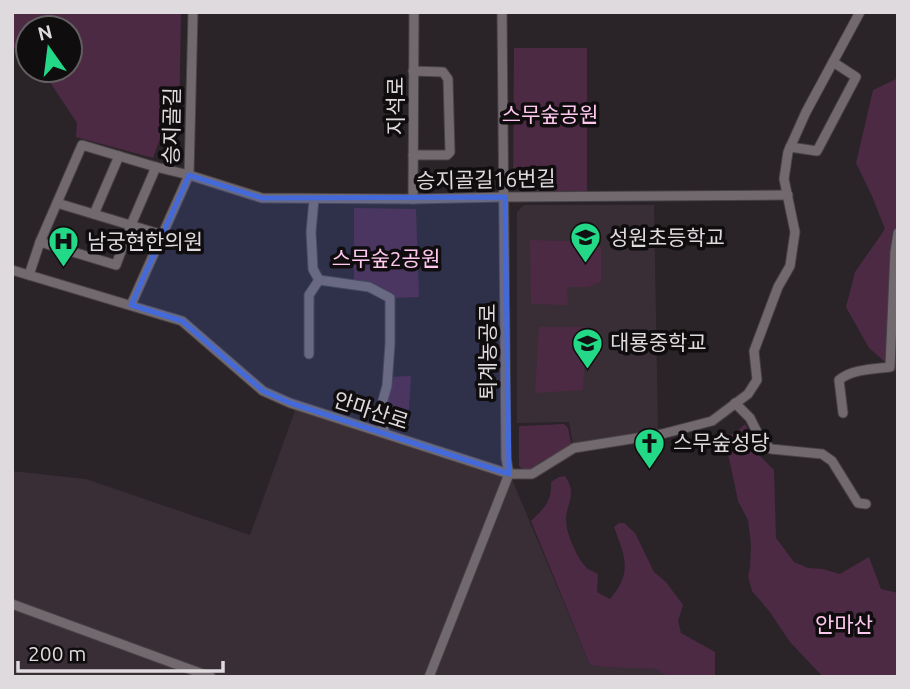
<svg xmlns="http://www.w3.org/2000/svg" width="910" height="689" viewBox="0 0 910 689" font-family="Ubuntu,'Noto Sans KR',sans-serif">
<rect width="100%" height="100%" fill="#2a2328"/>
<g fill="#392d36">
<polygon points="524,205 654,205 658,429 573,444 569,422 517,423 517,212"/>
<polygon points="297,405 511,477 590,665 656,669 667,677 12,677 12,471 86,479 250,535"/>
</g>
<g fill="#4c2a44">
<polygon points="12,12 181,12 179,136 161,136 153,158 76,137 77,123 42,70 70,70 70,28 28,28 28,49 25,45 12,49"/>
<polygon points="514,48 587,48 587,191 522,191 513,182"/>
<polygon points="898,78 898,373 869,348 846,307 855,272 885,229 872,196 856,163 873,90"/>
<polygon points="354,208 416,209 419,297 390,298 354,285"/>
<polygon points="530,240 593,242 601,248 601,281 589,287 567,287 568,305 531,304"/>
<polygon points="539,327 587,327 583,390 535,393"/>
<polygon points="411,376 408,423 379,414 387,377"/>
<polygon points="564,424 568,428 571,444 564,450 542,461 530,470 524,470 519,466 519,426"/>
<polygon points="745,424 755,443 760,456 774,470 776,538 794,562 808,568 823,569 840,574 869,557 881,589 898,593 898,677 823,677 790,642 769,611 752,591 748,576 750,568 751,545 748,520 738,501 729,458 719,438 735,433"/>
<path d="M565 476C577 494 568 500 566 518 565 532 578 561 588 569 591 571 595 572 598 574L597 592 610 599C633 572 625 557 614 527L619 523H624L635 533 654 572 666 582 683 605 678 621 681 633 715 652V677H667L656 669 607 667 590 665 531 521C544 508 552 502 551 482L559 477Z"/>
</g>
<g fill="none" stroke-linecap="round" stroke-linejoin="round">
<defs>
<g id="minor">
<polyline points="413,71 443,72 448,79 450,152 447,155 413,155"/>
<polyline points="790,147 817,151 856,77 833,62"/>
<polyline points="413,199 414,12"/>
<polyline points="57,203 163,235"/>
<polyline points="94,214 119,156"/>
<polyline points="40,242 116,265 131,225 156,167"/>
<polyline points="12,270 182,321 263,391 290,403 509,474 532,474 574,448 662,434 712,421 748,394 757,380 754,351 778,287 790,266 795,232 784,179 788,152 806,112 860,12"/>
<polyline points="29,275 40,242 82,145 156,167 189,175 262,198 413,199 505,197 788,195"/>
<polyline points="319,280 369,287 390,298 390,344 387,386 379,414 385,433"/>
<polyline points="131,305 189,175 193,12"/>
<polyline points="309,354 309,295 319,280 313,269 311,232 314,199"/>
<polyline points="735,403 750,418 761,440 771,449 822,454 832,461 858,503 866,504"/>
<path d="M843 413 839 380C852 369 874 369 890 367L895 252 898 233"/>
<polyline points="12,604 211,677"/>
<polyline points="429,677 509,474 506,458 502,12"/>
</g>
</defs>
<use href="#minor" stroke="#474246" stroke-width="11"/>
<use href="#minor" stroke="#72696f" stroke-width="9"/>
</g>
<path fill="#446ad9" fill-opacity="0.2" stroke="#446ad9" stroke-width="5" stroke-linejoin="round" d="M189 175 262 198 505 197 509 474 290 403 263 391 182 321 131 305Z"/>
<defs>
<symbol id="school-pin" viewBox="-11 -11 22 30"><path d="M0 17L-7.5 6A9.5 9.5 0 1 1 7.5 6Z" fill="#23d886" stroke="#100d0f"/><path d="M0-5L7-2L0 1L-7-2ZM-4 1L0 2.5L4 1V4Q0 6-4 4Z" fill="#111"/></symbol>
<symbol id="hospital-pin" viewBox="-11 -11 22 30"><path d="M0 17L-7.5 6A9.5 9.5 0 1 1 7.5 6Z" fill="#23d886" stroke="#100d0f"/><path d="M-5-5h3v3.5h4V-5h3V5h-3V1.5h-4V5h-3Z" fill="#111"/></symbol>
<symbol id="church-pin" viewBox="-11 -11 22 30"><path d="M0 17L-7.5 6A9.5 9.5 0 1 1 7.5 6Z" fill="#23d886" stroke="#100d0f"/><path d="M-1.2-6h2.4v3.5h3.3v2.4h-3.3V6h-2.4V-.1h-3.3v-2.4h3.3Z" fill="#111"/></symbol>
</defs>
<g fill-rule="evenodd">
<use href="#school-pin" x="568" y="220" width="35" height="47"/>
<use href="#hospital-pin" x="46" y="224" width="35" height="47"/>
<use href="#school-pin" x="570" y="326" width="35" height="47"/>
<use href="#church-pin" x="632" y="426" width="35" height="47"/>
</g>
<g text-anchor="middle" stroke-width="7" stroke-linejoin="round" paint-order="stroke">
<g font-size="21" fill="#dfdadd" stroke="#100d0f">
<text transform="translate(396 106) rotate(-90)" y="7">지석로</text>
<text transform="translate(172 126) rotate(-89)" y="7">승지골길</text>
<text transform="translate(486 180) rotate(-1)" y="7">승지골길16번길</text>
<text transform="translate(488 352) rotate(-90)" y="7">퇴계농공로</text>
<text transform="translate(371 411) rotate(18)" y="7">안마산로</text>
</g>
<g font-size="21" fill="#ffc8ef" stroke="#100d0f">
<text x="550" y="122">스무숲공원</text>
<text x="386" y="266">스무숲2공원</text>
<text x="844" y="632">안마산</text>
</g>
<g font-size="21" fill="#dfdadd" stroke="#100d0f" text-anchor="start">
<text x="609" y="245">성원초등학교</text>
<text x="87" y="249">남궁현한의원</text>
<text x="610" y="350">대룡중학교</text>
<text x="673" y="450">스무숲성당</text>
</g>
</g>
<rect width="910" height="689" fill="none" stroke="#dfdadd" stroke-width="28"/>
<g transform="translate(49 49) rotate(346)"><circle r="33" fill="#100d0f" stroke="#635f61" stroke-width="2"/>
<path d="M0-5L12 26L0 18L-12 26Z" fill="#23d886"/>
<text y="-10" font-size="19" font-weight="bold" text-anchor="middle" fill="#dfdadd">N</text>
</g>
<path d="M18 661v10h205v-10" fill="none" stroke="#dfdadd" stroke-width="3.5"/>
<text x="28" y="661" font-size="21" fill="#dfdadd" stroke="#100d0f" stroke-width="5" paint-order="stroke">200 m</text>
</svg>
